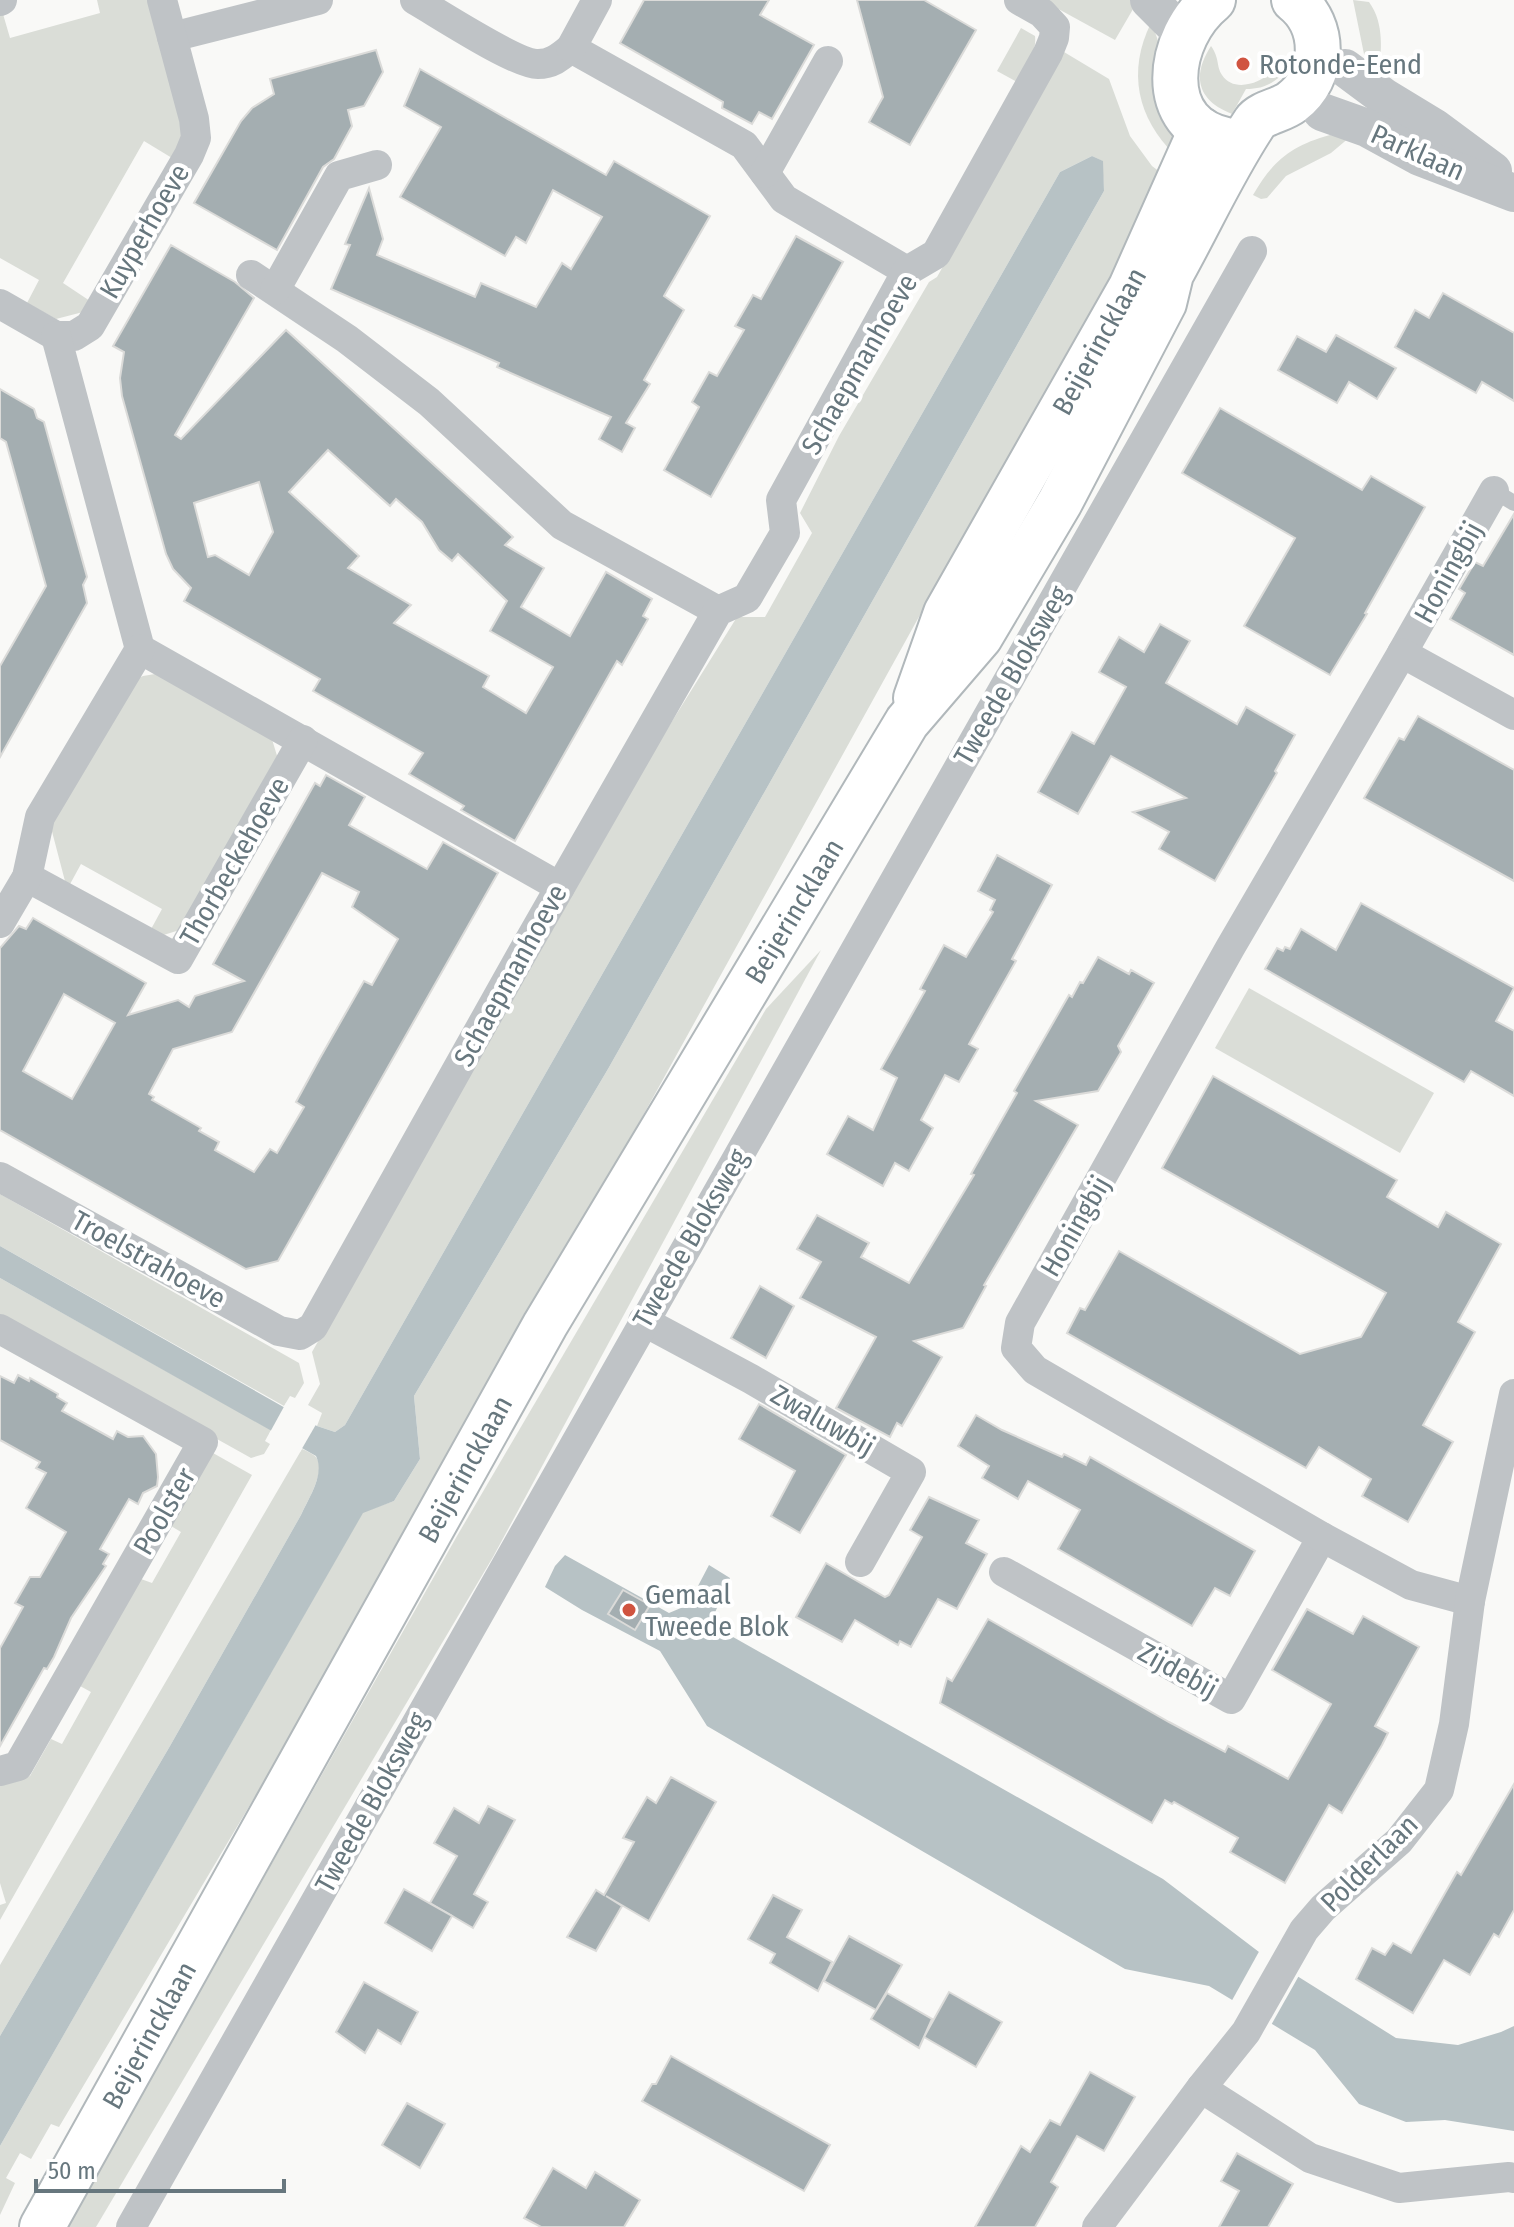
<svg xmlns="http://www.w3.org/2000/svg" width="1514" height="2227" viewBox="0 0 1514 2227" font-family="'Fira Sans Condensed',sans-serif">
<rect width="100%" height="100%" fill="#f9f9f7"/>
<g fill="#daddd7">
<polygon points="97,0 152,0 185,134 172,158 144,141 63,283 90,301 83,312 56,319 27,303 39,280 0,258 0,15 3,14 10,38 100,13"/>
<polygon points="1042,0 1130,0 1136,4 1115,40"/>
<path d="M1353 0 1369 2C1385 24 1381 51 1379 76L1364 54Z"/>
<path d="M1151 23C1166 53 1176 121 1175 155 1137 118 1127 71 1151 23Z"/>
<path d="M1021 28 1035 36C1037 53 1026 68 1019 83L997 71Z"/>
<path d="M1211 46C1220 59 1216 66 1222 75 1235 95 1267 81 1277 66L1286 70C1275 83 1264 89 1246 89L1232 114C1198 101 1191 77 1211 46Z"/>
<polygon points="1064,52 1109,79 1130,136 1152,166 1168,178 988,492 422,1515 59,2127 51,2124 31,2159 20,2153 6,2178 15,2183 0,2215 0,2146 363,1512 394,1501 420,1459 414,1396 608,1069 1104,191 1102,161 1092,156 1060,172 345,1425 335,1432 317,1426 322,1413 308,1405 320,1384 312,1352 661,739 737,617 765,617 812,533 800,513 839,436 929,282 937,277"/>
<path d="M1330 135 1350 137 1331 153 1286 176 1267 198 1261 199 1253 195C1273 161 1290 146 1330 135Z"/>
<polygon points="161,673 271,736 278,759 183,929 157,937 150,931 162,909 81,864 69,886 66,885 49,820 129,682 143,676"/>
<polygon points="821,950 493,1557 96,2227 66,2227 457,1536 766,1009"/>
<polygon points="1249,988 1434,1093 1400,1153 1215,1048"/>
<polygon points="0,1194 299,1363 304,1383 295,1398 290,1396 284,1406 0,1246"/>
<polygon points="0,1278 271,1430 265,1441 270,1444 264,1454 251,1458 0,1318"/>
<path d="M302 1449C307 1451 311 1453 315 1456 328 1469 307 1501 301 1515L170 1746 0 2036V1965Z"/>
<polygon points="213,1453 252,1475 0,1920 0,1905 6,1903 0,1883 0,1786 30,1776 51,1739 62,1744 91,1692 80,1686 141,1579 152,1583 181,1532 171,1526"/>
</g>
<g fill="#b7c2c5">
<path d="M1092 156 1103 161 1104 191 608 1069 414 1396 420 1459 394 1501 363 1513 0 2146V2036L170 1746 301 1515C309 1497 325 1475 316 1456L0 1278V1246L317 1426 335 1432 345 1425 1060 172Z"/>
<polygon points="565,1555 669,1613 688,1605 709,1565 730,1578 710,1624 1163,1879 1259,1952 1396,2038 1458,2045 1501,2032 1514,2026 1514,2131 1445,2120 1406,2122 1359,2104 1315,2050 1209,1986 1125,1969 707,1726 660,1651 582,1610 545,1587 555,1566"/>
</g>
<g fill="#f9f9f7">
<polygon points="286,1403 318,1421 300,1452 269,1434"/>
<polygon points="1261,1948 1301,1972 1270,2027 1230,2004"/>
</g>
<g fill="#a4aeb1" stroke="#dbdbd9" stroke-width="2" fill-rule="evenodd">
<polygon points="644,0 769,0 760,15 814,45 772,119 759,112 752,124 722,108 723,102 620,43"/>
<polygon points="857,0 924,0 976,30 910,145 869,122 883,97"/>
<polygon points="376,50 383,72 364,106 348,110 352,126 334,159 323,167 277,250 194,203 241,121 252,108 274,94 270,79"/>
<polygon points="420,69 606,175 614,161 710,216 664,296 684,310 644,380 650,384 626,423 635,428 622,452 599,439 611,417 497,367 499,363 331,289 350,245 345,244 369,188 383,239 377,255 475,297 481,283 536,307 562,263 571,269 602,217 553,190 526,243 516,237 505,256 400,197 441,127 404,106"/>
<polygon points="796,236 843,262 711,497 664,470 699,407 692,402 709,372 717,376 744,330 735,326 753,295 761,299"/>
<path d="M171 245 235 282 254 298 175 435 181 439 286 330 513 537 505 545 544 568 521 607 570 636 606 572 652 599 643 616 648 619 622 665 617 661 515 841 461 810 464 806 409 774 423 753 313 691 320 679 184 601 191 588 173 569 166 554 122 396 120 378 124 352 113 346ZM328 450 390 506 396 499 422 522 439 550 452 561 458 554 507 601 490 631 553 667 526 713 483 687 489 676 394 623 411 605 348 568 359 556 289 492ZM259 482 273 532 249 575 215 555 208 557 194 503Z"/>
<polygon points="1443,293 1514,333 1514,401 1482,382 1476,393 1395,347 1415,310 1429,318"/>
<polygon points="1336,335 1396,368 1377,399 1349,382 1337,403 1278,370 1297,336 1326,352"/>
<polygon points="0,389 34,409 37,418 44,422 87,577 83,585 87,603 0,757 0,666 46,586 6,442 0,438"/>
<polygon points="1220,408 1362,490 1371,476 1425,507 1365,613 1367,614 1330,675 1244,626 1295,538 1182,473"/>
<polygon points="1514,514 1514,655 1450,619 1465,593 1459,589 1475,562 1483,566"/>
<polygon points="1160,624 1190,641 1166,683 1237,724 1246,707 1295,735 1275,771 1277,773 1215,881 1159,849 1169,832 1133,812 1186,798 1111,756 1078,814 1038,792 1072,732 1094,744 1126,687 1099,672 1119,637 1144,652"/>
<polygon points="1418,716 1514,770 1514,881 1364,798 1399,738 1404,740"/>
<path d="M326 775 365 797 349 825 427 869 443 842 498 873 278 1261 246 1269 0 1130V948L19 926 26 929 33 918 146 983 128 1015 178 1000 189 1007 195 996 244 981 213 964 315 783 320 786ZM322 873 359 892 352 907 398 939 372 985 364 981 320 1058 296 1102 304 1107 277 1153 270 1149 254 1172 215 1150 219 1142 199 1131 201 1128 152 1100 154 1097 149 1094 173 1049 232 1032ZM64 994 115 1023 72 1099 23 1071Z"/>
<polygon points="997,855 1052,885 1012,959 1016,961 969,1044 978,1049 959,1082 945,1075 921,1120 933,1128 909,1171 895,1163 883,1186 827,1154 848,1116 873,1130 897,1078 881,1069 925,991 920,989 944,945 966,957 993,912 990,910 995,900 978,891"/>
<polygon points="1361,903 1514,988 1496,1021 1514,1031 1514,1096 1471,1071 1464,1082 1265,969 1277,948 1283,951 1285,947 1290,949 1301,929 1336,950"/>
<polygon points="1098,957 1129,974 1131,970 1154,983 1118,1046 1121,1052 1098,1091 1036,1101 1078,1125 984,1285 986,1286 963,1328 914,1341 942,1357 902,1426 897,1423 890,1437 836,1408 876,1337 800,1298 821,1262 797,1249 817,1215 869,1243 861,1257 909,1283 974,1175 971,1174 1017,1093 1014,1091 1069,995 1072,997 1080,982 1083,983"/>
<polygon points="1213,1076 1397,1180 1387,1197 1438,1227 1446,1212 1501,1244 1458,1322 1475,1332 1423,1425 1453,1442 1408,1522 1362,1496 1371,1479 1319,1447 1306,1468 1067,1333 1080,1308 1085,1310 1119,1251 1300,1354 1361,1337 1386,1293 1162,1168"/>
<polygon points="760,1286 794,1306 766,1358 731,1338"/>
<polygon points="18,1375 29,1381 30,1378 58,1394 57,1397 67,1403 62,1411 113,1439 117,1431 128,1437 143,1436 156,1454 158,1477 157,1486 143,1493 138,1504 129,1499 100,1549 109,1554 103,1564 106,1566 71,1618 54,1657 47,1669 44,1668 0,1746 0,1648 23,1607 15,1603 30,1577 40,1577 66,1532 26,1508 46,1473 36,1468 40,1462 0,1440 0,1376 14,1383"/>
<polygon points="759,1404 846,1455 800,1533 771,1516 795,1471 739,1439"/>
<polygon points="976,1415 1002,1430 1062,1457 1064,1454 1086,1465 1090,1457 1255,1551 1230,1596 1215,1588 1192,1626 1058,1549 1080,1510 1028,1481 1018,1499 982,1478 989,1466 958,1446"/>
<polygon points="929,1497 979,1520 966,1543 987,1554 957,1609 938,1599 911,1647 900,1641 898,1645 855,1620 842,1642 796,1617 826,1563 885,1597 889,1595 922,1537 910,1530"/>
<polygon points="623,1590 650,1605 635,1630 608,1614"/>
<polygon points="1307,1609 1353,1634 1363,1616 1419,1647 1375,1726 1388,1733 1382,1745 1342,1813 1329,1805 1285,1883 1230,1852 1238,1838 1174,1802 1172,1804 1165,1800 1152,1823 940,1703 947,1678 952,1681 988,1619 1169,1722 1225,1752 1228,1746 1288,1779 1331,1704 1272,1670"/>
<polygon points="671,1777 716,1802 649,1921 606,1896 622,1906 596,1951 567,1937 596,1890 604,1895 634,1842 623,1838 647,1797 656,1803"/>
<polygon points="1514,1784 1514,1910 1499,1937 1494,1934 1470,1975 1444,1960 1413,2013 1356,1979 1372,1948 1385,1955 1393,1943 1411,1953 1457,1872 1461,1875"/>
<polygon points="488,1806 515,1820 474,1894 488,1902 473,1928 430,1903 457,1856 434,1843 454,1808 479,1823"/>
<polygon points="404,1889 452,1916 432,1951 385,1923"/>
<polygon points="773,1895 802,1910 787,1937 832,1962 818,1991 770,1963 775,1954 748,1939"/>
<polygon points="849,1936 902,1965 876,2010 824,1981"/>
<polygon points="364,1982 418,2012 401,2044 378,2030 365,2053 336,2032"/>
<polygon points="949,1992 1002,2022 976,2067 924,2037"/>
<polygon points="887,1993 932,2019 919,2048 871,2019"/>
<polygon points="671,2056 830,2145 804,2191 642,2101 652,2084 656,2084"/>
<polygon points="1090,2072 1135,2097 1104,2151 1077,2136 1051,2182 1058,2187 1035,2227 975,2227 1021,2146 1030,2152 1050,2120 1060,2125"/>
<polygon points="407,2103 445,2124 420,2168 382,2145"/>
<polygon points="1237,2153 1293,2184 1268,2227 1219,2227 1239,2191 1221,2181"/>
<polygon points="553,2168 586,2188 595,2172 640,2200 624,2227 541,2227 524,2218"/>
</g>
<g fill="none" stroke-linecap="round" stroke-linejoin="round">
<defs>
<g id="secondary">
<path d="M1213 0C1167 37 1154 125 1226 140"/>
<polyline points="916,698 946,613 1131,287 1201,130"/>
<path d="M42 2227 545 1325 907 722 980 637 1060 502 1164 303 1171 274C1199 224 1223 170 1255 122 1261 113 1282 110 1292 102 1325 77 1327 26 1294 0"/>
</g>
</defs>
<use href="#secondary" stroke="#b1b8bb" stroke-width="48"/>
<polyline stroke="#bfc3c6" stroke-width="16" points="1494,491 1514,503"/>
<g stroke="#bfc3c6" stroke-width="30">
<path d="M415 0C438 13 517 65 538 64 552 64 560 57 571 48L744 145 784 199 907 271"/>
<polyline points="0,1 2,0"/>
<polyline points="172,37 318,0"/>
<polyline points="571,48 597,0"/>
<polyline points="765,173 828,61"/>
<polyline points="251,275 347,339 429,402 562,525 718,611"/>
<polyline points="275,290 339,176 377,165"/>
<polyline points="0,304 56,336 74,336 90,326 189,155 196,138 194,119 162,0"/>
<polyline points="56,336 140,649 560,887"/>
<polyline points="1402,653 1494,491"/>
<polyline points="27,877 178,959 303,740"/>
<polyline points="0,923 27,877 40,817 140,649"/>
<polyline points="0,1177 279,1331 300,1335 313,1327 519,959 718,611 747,598 785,533 781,500 907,271 936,254 1048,53 1054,38 1055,27 1042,13 1019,0"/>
<polyline points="643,1321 751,1379 911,1472 860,1562"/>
<polyline points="0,1329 203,1442 18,1766 0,1771"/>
<polyline points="1004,1572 1231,1699 1322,1537"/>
<polyline points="1470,1601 1411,1585 1322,1537 1035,1370 1016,1348 1020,1323 1230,948 1402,653 1514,715"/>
<polyline points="1201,2088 1310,2158 1399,2188 1509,2177 1514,2178"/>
<polyline points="131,2227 1252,251"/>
<polyline points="1097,2227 1201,2088 1246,2032 1304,1930 1323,1908 1399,1841 1439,1790 1454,1724 1470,1601 1514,1394"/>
</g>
<g stroke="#bfc3c6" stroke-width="38">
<polyline points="1149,0 1184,35"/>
<polyline points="1345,68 1384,97 1435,128 1493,171"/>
<polyline points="1322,112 1367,128 1420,157 1514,193"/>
</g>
<use href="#secondary" stroke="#fff" stroke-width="44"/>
</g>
<g fill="#d05440" stroke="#fff" stroke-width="3">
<circle cx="1243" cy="64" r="8"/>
<circle cx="629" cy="1610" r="8"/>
</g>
<g text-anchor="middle" stroke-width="8" stroke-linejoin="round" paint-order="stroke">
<g font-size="28" fill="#67777e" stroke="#fff" text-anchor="start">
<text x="1259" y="74">Rotonde-Eend</text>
<text x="645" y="1604">Gemaal<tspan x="645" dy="32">Tweede Blok</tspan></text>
</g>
<g font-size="28" fill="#67777e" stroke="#fff">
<text transform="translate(1418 152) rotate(24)" y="10">Parklaan</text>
<text transform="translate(144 231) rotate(-60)" y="10">Kuyperhoeve</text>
<text transform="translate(1099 341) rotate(-61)" y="10">Beijerincklaan</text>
<text transform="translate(859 364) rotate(-60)" y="10">Schaepmanhoeve</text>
<text transform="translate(1448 572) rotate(-61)" y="10">Honingbij</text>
<text transform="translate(1011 675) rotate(-60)" y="10">Tweede Bloksweg</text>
<text transform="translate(234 861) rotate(-60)" y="10">Thorbeckehoeve</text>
<text transform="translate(794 911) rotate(-59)" y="10">Beijerincklaan</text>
<text transform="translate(510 975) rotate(-61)" y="10">Schaepmanhoeve</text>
<text transform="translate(1075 1226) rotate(-60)" y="10">Honingbij</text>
<text transform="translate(690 1238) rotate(-60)" y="10">Tweede Bloksweg</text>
<text transform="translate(149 1259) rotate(29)" y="10">Troelstrahoeve</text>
<text transform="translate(823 1420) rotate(30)" y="10">Zwaluwbij</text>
<text transform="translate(465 1469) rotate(-61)" y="10">Beijerincklaan</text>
<text transform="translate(164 1511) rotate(-60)" y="10">Poolster</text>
<text transform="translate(1178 1670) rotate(29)" y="10">Zijdebij</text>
<text transform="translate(371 1802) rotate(-61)" y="10">Tweede Bloksweg</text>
<text transform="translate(1369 1863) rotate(-45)" y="10">Polderlaan</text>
<text transform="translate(149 2035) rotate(-61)" y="10">Beijerincklaan</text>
</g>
</g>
<path d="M36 2179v12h248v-12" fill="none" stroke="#67777e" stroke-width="4"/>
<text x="48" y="2179" font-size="24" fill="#67777e" stroke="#ffffff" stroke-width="6" paint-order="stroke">50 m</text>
</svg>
